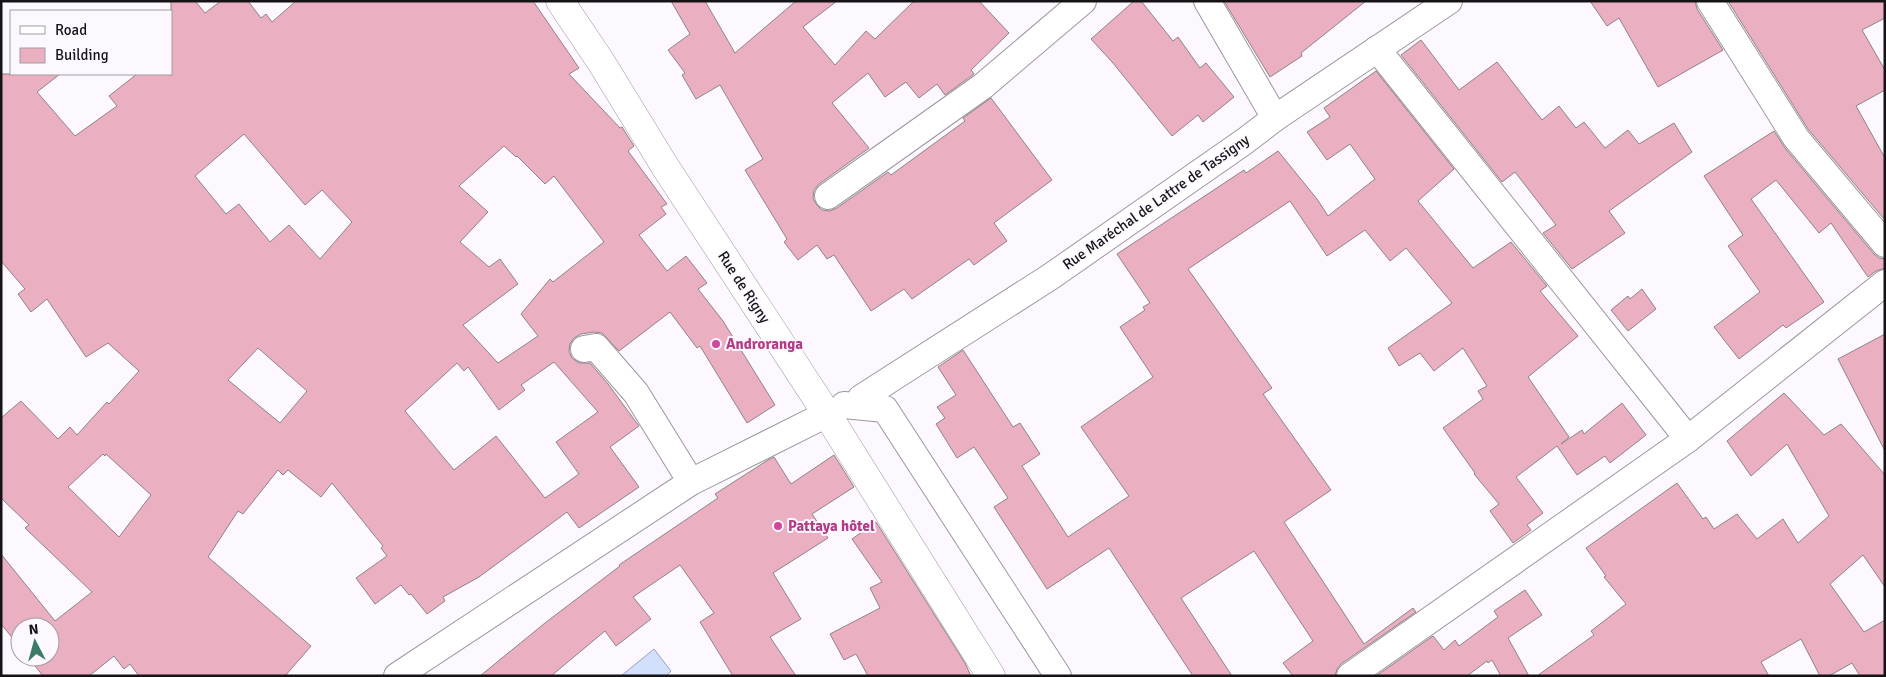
<svg xmlns="http://www.w3.org/2000/svg" width="1886" height="677" viewBox="0 0 1886 677" font-family="Signika,sans-serif">
<rect width="100%" height="100%" fill="#fdf8ff"/>
<polygon fill="#d2e0fd" stroke="#9aa2b8" points="654,649 671,671 666,676 621,676"/>
<g fill="#eab0c1" stroke="#8f8285" fill-rule="evenodd">
<path d="M171 1H195L205 13 221 1H248L261 18 266 14 272 22 296 1H533L579 68 569 74 620 128 622 127 634 146 628 151 667 204 661 207 666 214 639 235 667 271 686 256 707 283 698 289 723 321 775 405 747 423 700 346 697 348 670 312 619 351 602 333 594 332 581 334 574 338 570 344 569 351 572 358 579 363H590L608 384 639 426 610 447 639 487 579 528 567 512 479 577 443 597 445 601 427 614 411 594 409 595 401 585 375 604 356 578 387 556 381 548 383 546 332 483 321 497 288 470 283 475 278 470 243 514 238 511 208 557 311 646 285 676H139L130 664 124 669 114 656 89 676H43L28 657H50V627H20V647L1 624V554L55 621 92 592 25 528 29 525 1 498V418L21 401 58 439 70 427 77 435 107 402 109 404 139 371 108 343 86 357 47 299 31 312 18 294 25 289 1 261V74H60L37 92 75 136 117 106 109 96 137 74H171ZM244 134 305 205 322 190 352 222 320 259 289 225 270 242 239 204 226 214 195 176ZM504 146 516 157 517 156 545 184 554 176 604 242 553 282 550 279 521 314 538 336 498 363 463 325 518 284 500 259 489 267 460 242 488 212 459 186ZM258 348 307 391 280 423 228 380ZM554 362 598 412 556 442 579 474 545 498 496 436 454 470 405 411 457 363 464 371 468 367 499 410 525 390 521 385ZM103 454 105 456 106 454 151 495 119 537 68 487Z"/>
<polygon points="671,1 705,1 735,53 796,1 837,1 803,27 835,65 866,31 875,39 914,1 979,1 1009,33 971,70 974,74 945,95 937,84 919,98 906,82 885,97 868,73 832,103 869,148 819,184 814,190 813,198 816,204 822,210 830,211 837,208 888,172 891,175 965,121 963,118 991,98 1052,180 994,223 1007,241 974,265 969,259 912,299 904,289 871,311 834,255 827,259 817,245 798,260 784,242 787,239 745,170 763,159 720,85 696,99 682,75 685,73 668,50 690,34"/>
<polygon points="1134,1 1141,1 1173,41 1178,37 1200,68 1206,63 1234,97 1203,122 1198,115 1172,136 1113,63 1091,39"/>
<polygon points="1224,1 1366,1 1301,53 1302,56 1270,77"/>
<polygon points="1590,1 1695,1 1697,9 1723,50 1658,87 1619,18 1607,26"/>
<polygon points="1728,1 1885,1 1885,18 1862,30 1885,70 1885,90 1856,106 1885,158 1885,220 1808,129"/>
<polygon points="1421,40 1459,90 1497,62 1542,120 1559,106 1576,128 1584,122 1605,148 1628,130 1639,144 1674,123 1692,152 1609,211 1625,233 1572,269 1543,233 1556,225 1515,172 1502,182 1401,55"/>
<polygon points="1376,71 1454,169 1418,201 1473,268 1511,242 1547,286 1540,291 1578,336 1528,377 1569,437 1561,444 1582,430 1584,434 1622,403 1646,435 1610,463 1605,456 1577,475 1557,446 1516,477 1543,513 1527,525 1531,530 1513,543 1490,511 1499,504 1474,474 1475,473 1443,428 1483,399 1478,391 1487,386 1463,348 1434,371 1420,353 1399,366 1388,348 1452,303 1406,248 1390,261 1365,230 1327,256 1290,201 1188,269 1272,388 1263,394 1331,490 1284,522 1364,644 1413,608 1416,612 1341,664 1337,669 1335,676 1293,676 1283,663 1313,641 1254,551 1181,598 1232,676 1193,676 1109,548 1047,589 994,507 1008,498 974,447 957,458 936,424 945,418 937,407 956,395 938,367 963,350 1013,427 1020,423 1040,454 1022,466 1068,537 1129,496 1081,427 1153,377 1120,327 1145,310 1143,307 1150,303 1117,254 1244,170 1246,173 1278,151 1317,199 1328,216 1375,179 1350,144 1327,160 1307,132 1330,117 1324,108"/>
<polygon points="1774,131 1785,148 1874,254 1879,258 1885,259 1885,268 1876,271 1868,277 1831,223 1819,233 1776,180 1751,199 1824,302 1786,328 1783,325 1739,359 1714,327 1760,292 1728,246 1743,235 1704,176"/>
<polygon points="1642,289 1656,309 1628,331 1611,310 1628,296 1630,299"/>
<polygon points="1885,334 1885,451 1838,359"/>
<polygon points="1784,393 1824,435 1841,424 1885,475 1885,587 1863,555 1830,584 1864,632 1885,620 1885,676 1860,676 1852,663 1829,676 1820,676 1801,639 1761,662 1769,676 1537,676 1594,635 1591,631 1626,604 1604,577 1606,576 1586,548 1677,483 1703,519 1706,517 1714,529 1737,514 1757,539 1783,519 1798,543 1829,516 1787,444 1751,476 1727,441"/>
<polygon points="834,455 854,487 812,514 828,538 773,573 801,619 770,637 796,676 733,676 700,622 714,613 680,565 633,597 651,619 616,646 605,631 551,676 480,676 545,623 620,566 619,565 718,498 715,494 768,460 774,457 791,484"/>
<polygon points="876,522 965,663 971,676 868,676 856,654 844,660 830,634 880,608 870,588 882,582 852,539"/>
<polygon points="1525,590 1542,615 1508,638 1529,676 1501,676 1492,660 1488,663 1487,661 1467,676 1376,676 1433,636 1444,650 1455,640 1459,646 1498,617 1494,611"/>
</g>
<g fill="none" stroke-linecap="round" stroke-linejoin="round">
<defs>
<g id="minor">
<polyline points="1207,1 1275,118"/>
<polyline points="1710,1 1796,138 1885,244"/>
<polyline points="1377,49 1688,439"/>
<polyline points="828,196 983,86 1083,1"/>
<polyline points="584,349 596,347 636,393 691,482"/>
<polyline points="861,398 1050,277 1245,141 1275,118 1449,1"/>
<polyline points="844,405 885,409 1058,676"/>
<polyline points="397,676 691,482 827,414"/>
<polyline points="1350,676 1688,439 1885,283"/>
</g>
<polyline id="major" points="560,1 601,62 666,168 827,414 991,676"/>
</defs>
<use href="#minor" stroke="#9d96a0" stroke-width="28"/>
<use href="#major" stroke="#9d96a0" stroke-width="29"/>
<use href="#minor" stroke="#fff" stroke-width="26"/>
<use href="#major" stroke="#fff" stroke-width="28"/>
</g>
<g fill="#d1479c" stroke="#fdf8ff" stroke-width="2">
<circle cx="716" cy="344" r="5"/>
<circle cx="778" cy="526" r="5"/>
</g>
<g text-anchor="middle" stroke-width="4" stroke-linejoin="round" paint-order="stroke">
<g font-size="15" fill="#161317" stroke="#fdf8ff">
<text transform="translate(1156 202) rotate(-35)" y="5">Rue Maréchal de Lattre de Tassigny</text>
<text transform="translate(744 287) rotate(57)" y="5">Rue de Rigny</text>
</g>
<g font-size="15" font-weight="bold" fill="#b23c85" stroke="#fdf8ff" text-anchor="start">
<text x="726" y="349">Androranga</text>
<text x="788" y="531">Pattaya hôtel</text>
</g>
</g>
<rect width="1886" height="677" fill="none" stroke="#161317" stroke-width="5"/>
<rect x="10" y="10" width="162" height="65" fill="#fdf8ff" stroke="#a19ca2"/>
<rect x="20" y="26" width="25" height="8" fill="#ffffff" stroke="#a19ca2"/>
<text x="55" y="35" font-size="15" fill="#161317">Road</text>
<rect x="20" y="48" width="25" height="15" fill="#eab0c1" stroke="#a19ca2"/>
<text x="55" y="60" font-size="15" fill="#161317">Building</text>
<g transform="translate(35 642) rotate(354)"><circle r="24" fill="#fdf8ff" stroke="#a19ca2"/>
<path d="M0-4L9 19L0 12L-9 19Z" fill="#3b7b68"/>
<text y="-8" font-size="14" font-weight="bold" text-anchor="middle" fill="#161317">N</text>
</g>
</svg>
